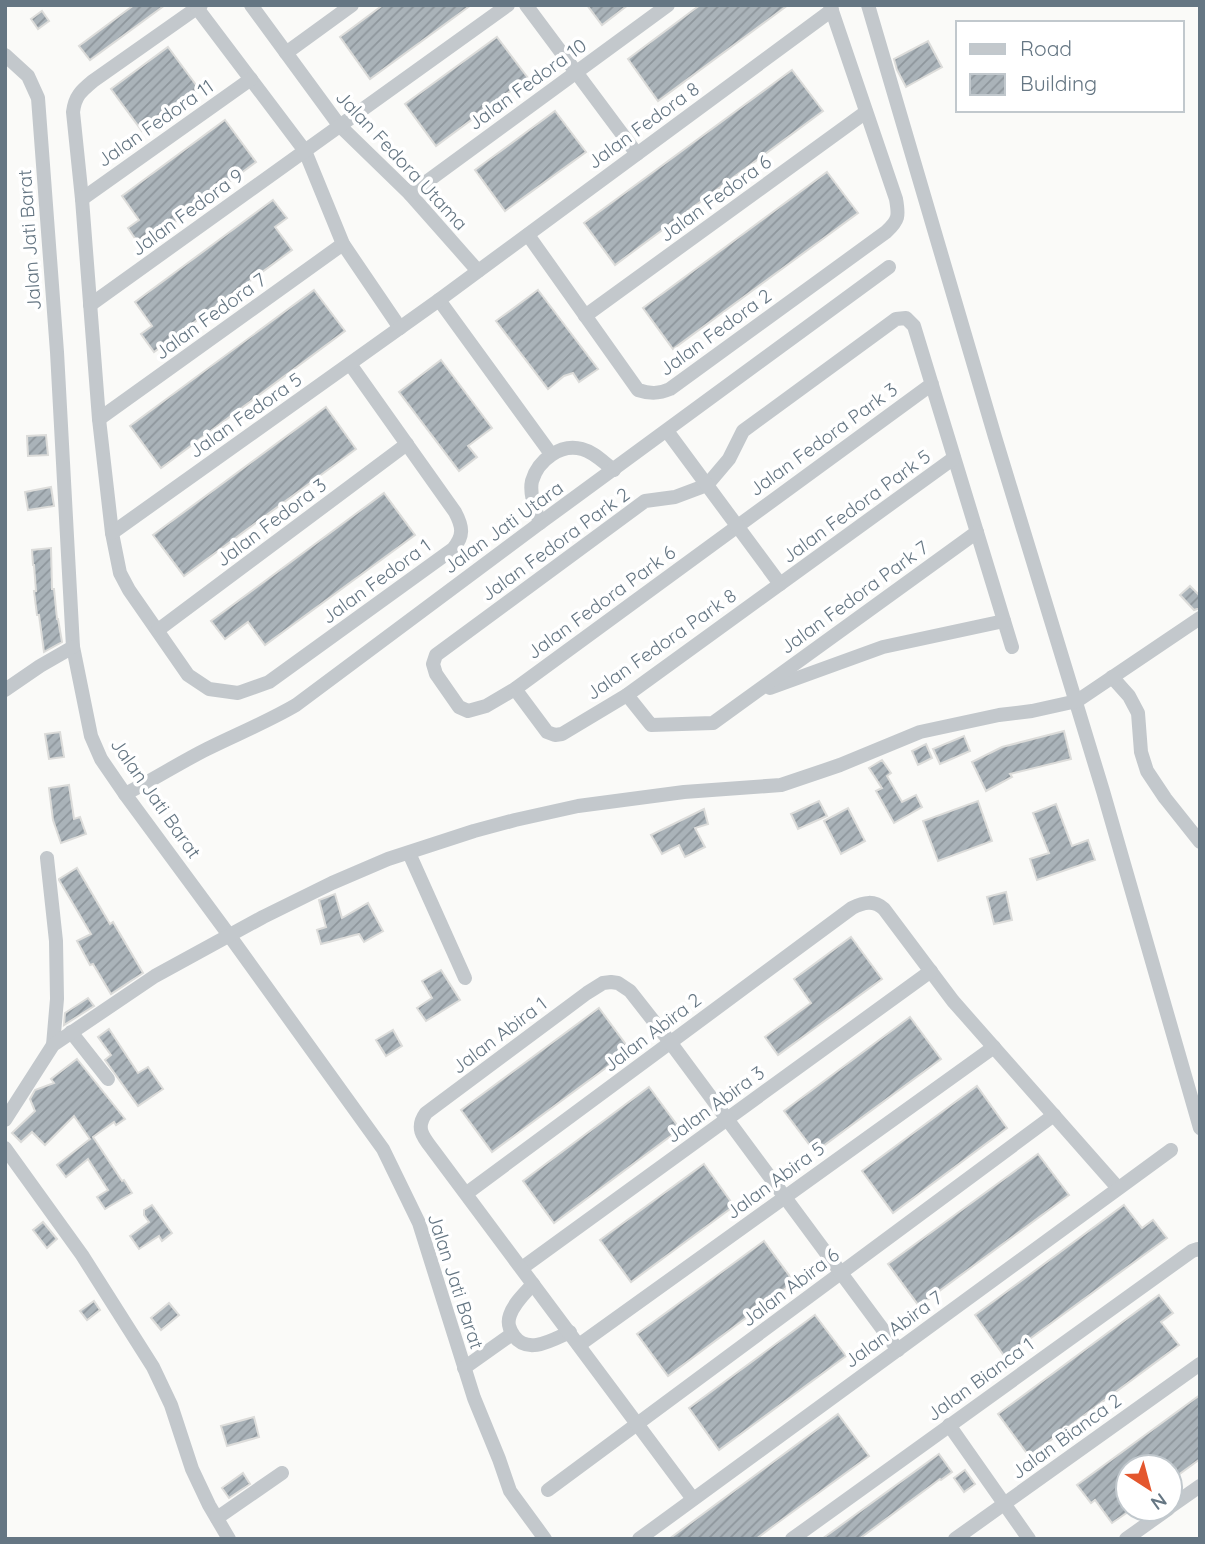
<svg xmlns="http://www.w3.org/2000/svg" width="1205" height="1544" viewBox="0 0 1205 1544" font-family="Quicksand,sans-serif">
<defs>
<pattern id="building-hatch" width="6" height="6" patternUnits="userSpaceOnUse" patternTransform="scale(1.75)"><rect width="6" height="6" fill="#aab3b9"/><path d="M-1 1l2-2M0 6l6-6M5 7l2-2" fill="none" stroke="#8e969c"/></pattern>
</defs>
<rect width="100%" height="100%" fill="#fafaf8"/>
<g fill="url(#building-hatch)" stroke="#dcdcda" stroke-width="2">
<polygon points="134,5 165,5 90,60 79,46"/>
<polygon points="383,5 471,5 370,79 340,37"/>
<polygon points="587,5 628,5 602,25"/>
<polygon points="700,5 788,5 658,101 628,59"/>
<polygon points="42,11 49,21 38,29 31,19"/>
<polygon points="497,37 528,78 436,146 405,104"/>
<polygon points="928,41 942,67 906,87 897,70 894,59"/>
<polygon points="168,47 199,89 142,131 111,89"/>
<polygon points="792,70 823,111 615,265 584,223"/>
<polygon points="555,111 586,152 505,211 475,170"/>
<polygon points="225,120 256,162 141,247 128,228 139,220 122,196"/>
<polygon points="827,172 858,213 673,349 643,308"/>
<polygon points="273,200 287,218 275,227 292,250 154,352 141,334 152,326 135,302"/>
<polygon points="314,290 345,331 161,468 130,426"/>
<polygon points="538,290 598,369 579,382 573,373 564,376 548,389 496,321"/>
<polygon points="441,360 492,428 468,446 477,457 459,471 399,392"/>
<polygon points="326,407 356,449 184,576 153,535"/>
<polygon points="46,435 48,455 28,456 27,436"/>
<polygon points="51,487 54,506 28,510 25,492"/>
<polygon points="384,493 415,535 265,645 248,622 225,639 211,621"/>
<polygon points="51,548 52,589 54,589 57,619 58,619 62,642 44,652 39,615 37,615 34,591 36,591 34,565 33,565 32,550"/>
<polygon points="1190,586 1200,596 1200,608 1194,610 1180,595"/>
<polygon points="1064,731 1071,759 1010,774 1012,777 986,791 972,762 1002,747"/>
<polygon points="60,732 64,757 49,759 45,734"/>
<polygon points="964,736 970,751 940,764 933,749"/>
<polygon points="926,744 932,758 918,765 912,751"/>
<polygon points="882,760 891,773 887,776 902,802 916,795 922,807 894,823 876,791 882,788 869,768"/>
<polygon points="69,785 74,819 80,817 86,834 61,843 53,820 49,788"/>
<polygon points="819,801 827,816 798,829 791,814"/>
<polygon points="978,801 992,841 938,861 923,821"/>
<polygon points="1056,804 1072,846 1088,840 1095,860 1037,880 1030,859 1049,853 1033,813"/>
<polygon points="848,808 865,841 841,854 824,821"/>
<polygon points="704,809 708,824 695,828 705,847 685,857 679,845 662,854 651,835"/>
<polygon points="77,868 110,924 113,922 143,973 111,994 93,964 90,965 77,941 91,934 59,880 59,879"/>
<polygon points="1006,892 1012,920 994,924 987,897"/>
<polygon points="335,894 342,918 368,903 383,931 364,942 359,934 321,944 317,930 326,927 319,900"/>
<polygon points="851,937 882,979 778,1055 765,1037 811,1003 794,979"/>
<polygon points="441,970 460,1000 426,1021 417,1008 432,998 422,981"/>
<polygon points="88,998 94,1006 64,1025 65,1013"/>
<polygon points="599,1008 630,1050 492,1152 461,1110"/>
<polygon points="910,1017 941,1059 815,1152 784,1111"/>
<polygon points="109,1029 138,1073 148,1067 163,1089 138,1106 105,1060 111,1055 98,1037"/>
<polygon points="393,1030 402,1046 386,1056 376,1040"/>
<polygon points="77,1059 125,1119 116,1125 114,1122 93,1137 122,1181 124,1180 132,1193 105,1209 97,1197 108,1190 88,1159 66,1177 57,1165 90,1139 74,1116 45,1145 32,1132 21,1142 12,1133 35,1111 30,1099 35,1090 54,1083 51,1079"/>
<polygon points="977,1086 1007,1128 893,1213 862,1171"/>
<polygon points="649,1087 680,1129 554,1223 523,1181"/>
<polygon points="1038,1154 1069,1195 919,1306 888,1264"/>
<polygon points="704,1164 734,1206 631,1282 600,1240"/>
<polygon points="152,1205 172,1233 162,1241 159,1236 139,1249 130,1236 149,1222 144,1215 144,1210"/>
<polygon points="1124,1205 1142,1228 1153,1220 1167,1238 1005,1357 975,1315"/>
<polygon points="43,1222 57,1239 47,1248 33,1230"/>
<polygon points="764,1241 794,1282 668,1376 637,1334"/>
<polygon points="1159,1295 1173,1313 1161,1322 1179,1345 1029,1456 998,1414"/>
<polygon points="94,1301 100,1310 87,1320 80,1311"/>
<polygon points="169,1303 179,1315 161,1330 151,1318"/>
<polygon points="815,1315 846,1356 719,1450 689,1408"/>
<polygon points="1200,1395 1200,1459 1170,1481 1170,1467 1128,1467 1128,1512 1112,1523 1095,1500 1091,1503 1077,1485"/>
<polygon points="838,1414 869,1456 776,1524 756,1539 669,1539"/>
<polygon points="254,1417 259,1437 227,1446 221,1426"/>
<polygon points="939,1454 952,1472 941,1480 940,1479 859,1539 822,1539"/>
<polygon points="965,1470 975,1484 964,1492 954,1478"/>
<polygon points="243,1473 250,1484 229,1498 222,1488"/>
</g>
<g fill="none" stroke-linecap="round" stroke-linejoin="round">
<g stroke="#c3c8cc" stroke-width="14">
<path d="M201 5 93 81C81 91 75 96 73 112L82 199 99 419 112 533 120 573 129 590 188 675 209 689 238 693 269 682 453 549C464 536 463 527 455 512L350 364"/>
<polyline points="251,5 339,125 410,194 478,271"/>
<polyline points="526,5 637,154"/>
<polyline points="868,5 995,437 1103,791 1200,1128"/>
<polyline points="197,8 305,151 343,244 400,328"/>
<polyline points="286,53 352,5"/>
<polyline points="5,55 28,76 38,98 57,352 73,647 91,736 101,759 125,794 229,935 383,1149 419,1223 474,1398 499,1459 510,1491 545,1539"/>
<polyline points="410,194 668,5"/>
<polyline points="82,199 251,79"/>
<path d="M528 235 638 390C650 394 659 394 670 389L886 232C899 220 899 216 896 199L830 5"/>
<polyline points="439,300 551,454"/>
<polyline points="90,305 508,5"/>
<polyline points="585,316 866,112"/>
<polyline points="932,384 515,689 486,706 468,711 459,707 436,674 433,664 436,655 645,501 675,497 707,485 729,459 743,431 896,319 906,318 914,326 1012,647"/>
<polyline points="99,419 343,244"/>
<polyline points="667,431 780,584"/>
<path d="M540 523C536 511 529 494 532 481 538 460 561 443 582 449 594 452 604 463 614 470"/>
<polyline points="112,533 439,300 832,10"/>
<polyline points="158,630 407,444"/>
<polyline points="1112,677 1129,696 1138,713 1141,752 1147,771 1165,798 1200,842"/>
<polyline points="770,688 883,647 1004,621"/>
<polyline points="515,689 547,732 555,735 562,734 627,695 954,458"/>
<polyline points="5,690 40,666 73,647"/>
<polyline points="627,695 651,725 713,723 977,532"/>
<path d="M125 794C153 780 179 763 207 749 237 734 267 722 296 705L540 523 889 267"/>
<polyline points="409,853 465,978"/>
<polyline points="47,858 56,941 57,999 53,1045"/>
<polyline points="71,1032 108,1079"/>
<polyline points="5,1120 53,1045 155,976 263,917 332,883 388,859 474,831 515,820 578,806 684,792 781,785 840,765 920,732 999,715 1032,711 1077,701 1200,618"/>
<polyline points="5,1148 82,1255 153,1367 171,1405 192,1469 209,1505 229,1539"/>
<path d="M467 1193 852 908C864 902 874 900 884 909L953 1001 1118 1188"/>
<polyline points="522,1268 931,971"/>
<path d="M533 1284C525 1293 514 1303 510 1315 507 1323 509 1329 514 1336 528 1355 552 1340 570 1332"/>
<polyline points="579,1345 994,1047"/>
<polyline points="464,1368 512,1334"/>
<polyline points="949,1425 1029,1539"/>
<polyline points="548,1490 1054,1115"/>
<path d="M693 1499 433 1150C423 1137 415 1128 426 1113L587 993 603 983 611 982 618 983 630 991 670 1042 898 1350"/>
<polyline points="1170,1507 1200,1486"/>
<polyline points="217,1518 282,1473"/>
<polyline points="639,1539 1171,1150"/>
<polyline points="792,1539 1192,1251 1198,1249 1200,1250"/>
<polyline points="955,1539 1200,1364"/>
<polyline points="1126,1539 1168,1509"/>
</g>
</g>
<g text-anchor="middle" stroke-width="7" stroke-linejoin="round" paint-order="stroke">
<g font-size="19" fill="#657683" stroke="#fff">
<text transform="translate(527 84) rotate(-36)" y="7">Jalan Fedora 10</text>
<text transform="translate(155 123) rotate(-35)" y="7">Jalan Fedora 11</text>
<text transform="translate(643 125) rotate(-36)" y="7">Jalan Fedora 8</text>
<text transform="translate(402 160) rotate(47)" y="7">Jalan Fedora Utama</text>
<text transform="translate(715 198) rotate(-36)" y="7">Jalan Fedora 6</text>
<text transform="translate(187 212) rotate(-36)" y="7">Jalan Fedora 9</text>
<text transform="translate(29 240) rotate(-94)" y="7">Jalan Jati Barat</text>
<text transform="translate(210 316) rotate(-36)" y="7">Jalan Fedora 7</text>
<text transform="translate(715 332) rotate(-36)" y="7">Jalan Fedora 2</text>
<text transform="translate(245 415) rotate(-35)" y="7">Jalan Fedora 5</text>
<text transform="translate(823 439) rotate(-36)" y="7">Jalan Fedora Park 3</text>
<text transform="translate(856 506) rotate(-36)" y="7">Jalan Fedora Park 5</text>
<text transform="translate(271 522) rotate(-37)" y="7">Jalan Fedora 3</text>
<text transform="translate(503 527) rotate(-36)" y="7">Jalan Jati Utara</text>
<text transform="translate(555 544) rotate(-36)" y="7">Jalan Fedora Park 2</text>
<text transform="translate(376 581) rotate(-36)" y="7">Jalan Fedora 1</text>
<text transform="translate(854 597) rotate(-36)" y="7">Jalan Fedora Park 7</text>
<text transform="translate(601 602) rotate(-36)" y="7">Jalan Fedora Park 6</text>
<text transform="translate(661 644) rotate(-35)" y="7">Jalan Fedora Park 8</text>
<text transform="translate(156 798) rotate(55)" y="7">Jalan Jati Barat</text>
<text transform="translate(652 1032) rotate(-37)" y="7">Jalan Abira 2</text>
<text transform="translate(499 1035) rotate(-37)" y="7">Jalan Abira 1</text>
<text transform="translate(715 1104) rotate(-36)" y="7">Jalan Abira 3</text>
<text transform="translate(775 1180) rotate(-36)" y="7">Jalan Abira 5</text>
<text transform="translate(456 1281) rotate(72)" y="7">Jalan Jati Barat</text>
<text transform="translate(790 1287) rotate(-37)" y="7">Jalan Abira 6</text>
<text transform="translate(893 1329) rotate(-36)" y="7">Jalan Abira 7</text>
<text transform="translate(980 1379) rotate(-36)" y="7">Jalan Bianca 1</text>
<text transform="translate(1066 1436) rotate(-36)" y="7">Jalan Bianca 2</text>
</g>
</g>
<rect width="1205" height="1544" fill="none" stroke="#657683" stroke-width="14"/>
<rect x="956" y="21" width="228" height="91" fill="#ffffff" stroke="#c1c8cd" stroke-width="2"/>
<rect x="970" y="44" width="35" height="10" fill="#c3c8cc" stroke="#c1c8cd" stroke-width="2"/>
<text x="1020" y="56" font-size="21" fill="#657683">Road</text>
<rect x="970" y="74" width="35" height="21" fill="url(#building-hatch)" stroke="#c1c8cd" stroke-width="2"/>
<text x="1020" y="91" font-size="21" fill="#657683">Building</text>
<g transform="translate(1149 1488) rotate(144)"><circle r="33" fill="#ffffff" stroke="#c1c8cd" stroke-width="2"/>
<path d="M0-5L12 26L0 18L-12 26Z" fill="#e4572e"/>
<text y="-10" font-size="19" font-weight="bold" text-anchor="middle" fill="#657683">N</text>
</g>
</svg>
